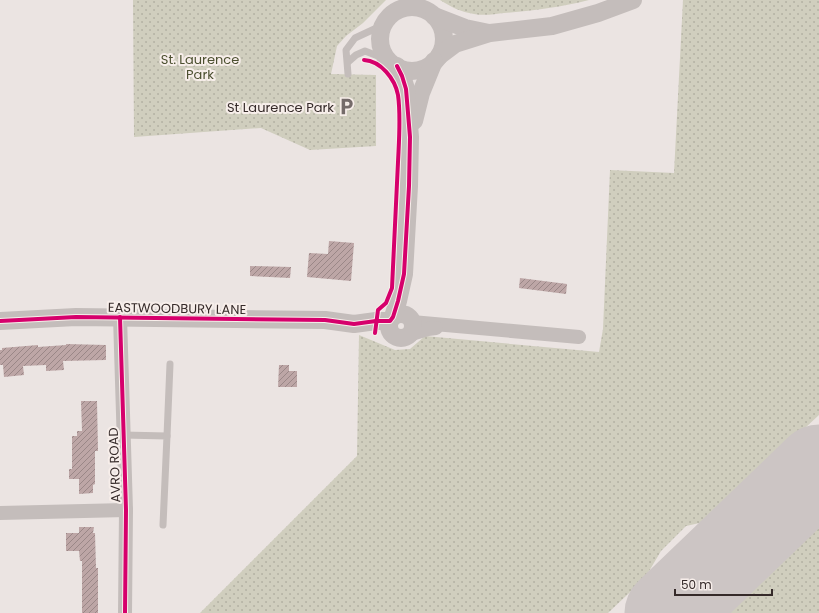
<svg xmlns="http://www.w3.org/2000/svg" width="819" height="613" viewBox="0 0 819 613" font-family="Poppins,sans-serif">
<defs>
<pattern id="green-dots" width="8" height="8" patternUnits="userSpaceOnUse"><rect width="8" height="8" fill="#d0cebe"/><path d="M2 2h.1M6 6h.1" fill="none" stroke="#b3b1a3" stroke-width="1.8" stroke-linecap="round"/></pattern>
<pattern id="building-hatch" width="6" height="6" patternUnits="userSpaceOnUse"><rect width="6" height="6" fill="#bda6a6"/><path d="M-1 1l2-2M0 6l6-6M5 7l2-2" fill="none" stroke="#9a8787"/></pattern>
</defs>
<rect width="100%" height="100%" fill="#ebe4e2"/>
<g fill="url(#green-dots)">
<polygon points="133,0 386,0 363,23 346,36 337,46 331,74 376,75 376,146 310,150 261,128 134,137"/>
<path d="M440 0H589C561 7 533 11 504 13 495 14 484 16 474 14 461 12 451 7 440 0Z"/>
<polygon points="683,0 819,0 819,415 704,522 686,526 661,551 645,578 608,613 200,613 357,456 359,335 395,350 410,349 425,336 599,352 603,329 610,170 674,173"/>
<polygon points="819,512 819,613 713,613 734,603 765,565"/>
</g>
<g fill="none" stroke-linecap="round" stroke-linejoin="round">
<polyline stroke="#ccc5c4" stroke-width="87" points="668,613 819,468"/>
</g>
<g fill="url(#building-hatch)">
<polygon points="329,241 354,243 351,281 307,277 309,253 328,254"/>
<polygon points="250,266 291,267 290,278 250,276"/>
<polygon points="520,278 567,284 566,294 519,288"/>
<polygon points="66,344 106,345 106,360 63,361 64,370 46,371 46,365 23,366 24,375 4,377 3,365 0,365 0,350 2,350 2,348 38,345 38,347 66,345"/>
<polygon points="279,365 289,365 289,371 297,371 297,387 278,387"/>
<polygon points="81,401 97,401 98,451 95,451 95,484 93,485 93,493 79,494 79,479 69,479 69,469 72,469 72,436 77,436 77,431 82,431"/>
<polygon points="79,527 94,527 93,533 95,533 96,568 98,568 98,613 82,613 82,561 80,561 79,551 66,551 66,533 79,533"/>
</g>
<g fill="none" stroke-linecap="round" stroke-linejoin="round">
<g stroke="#c4bdbb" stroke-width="7">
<polyline points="348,62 356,55 365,51 388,60"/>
<polyline points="348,74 346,50 355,38 383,25"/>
<polyline points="123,435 167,436 163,525"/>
<polyline points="167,436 170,364"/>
</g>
<g stroke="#c4bdbb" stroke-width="14">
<polyline points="120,317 126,510 125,613"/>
<polyline points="412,322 579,337"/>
<polyline points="408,335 428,329 436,328"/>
<polyline points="0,513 126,510"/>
</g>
<g stroke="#c4bdbb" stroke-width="18">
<circle cx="412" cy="39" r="32"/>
<polyline points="434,16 465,28 489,33"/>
<polyline points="439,56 455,44 490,33 552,26 598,13 633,0"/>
<polyline points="414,121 421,93 434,61"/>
<circle cx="401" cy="326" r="12"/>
<polyline points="393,317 398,301 404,274 409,186 410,137 406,89 402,76 397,66"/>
<polyline points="0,321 76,317 325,320 354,324 376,321 390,321"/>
</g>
<defs>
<g id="cycleway">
<path d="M364 60C381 61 395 79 398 95 401 116 399 140 398 162 396 204 394 246 392 288L386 303 378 310 375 333"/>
<polyline points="120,317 126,510 125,613"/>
<polyline points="0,321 76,317 325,320 354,324 376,321 390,321 393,317 398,301 404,274 409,186 410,137 406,89 402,76 397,66"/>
</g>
</defs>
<use href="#cycleway" stroke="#f7eeea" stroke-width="6"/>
<use href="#cycleway" stroke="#d6006c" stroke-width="4"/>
</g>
<defs>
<symbol id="parking-bare" viewBox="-9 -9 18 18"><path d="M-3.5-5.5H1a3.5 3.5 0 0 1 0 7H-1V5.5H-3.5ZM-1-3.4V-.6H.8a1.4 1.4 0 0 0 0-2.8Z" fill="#756b6a" stroke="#f7eeea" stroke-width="2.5" paint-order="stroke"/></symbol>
</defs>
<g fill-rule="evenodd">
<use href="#parking-bare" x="334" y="94" width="25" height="25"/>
</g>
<g text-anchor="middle" stroke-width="4" stroke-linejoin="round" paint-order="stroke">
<g font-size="13" fill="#4c5030" stroke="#f7eeea">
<text x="200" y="64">St. Laurence<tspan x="200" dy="15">Park</tspan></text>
</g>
<g font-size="13" fill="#352a29" stroke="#f7eeea" text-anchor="end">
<text x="334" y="112">St Laurence Park</text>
</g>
<g font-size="13" fill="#352a29" stroke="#f7eeea">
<text transform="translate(177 308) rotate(1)" y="5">EASTWOODBURY LANE</text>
<text transform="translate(114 465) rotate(-92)" y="5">AVRO ROAD</text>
</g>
</g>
<path d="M675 589v6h97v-6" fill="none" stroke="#352a29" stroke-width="2"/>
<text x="681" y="589" font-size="12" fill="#352a29" stroke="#f7eeea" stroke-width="3" paint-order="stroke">50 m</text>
</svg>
